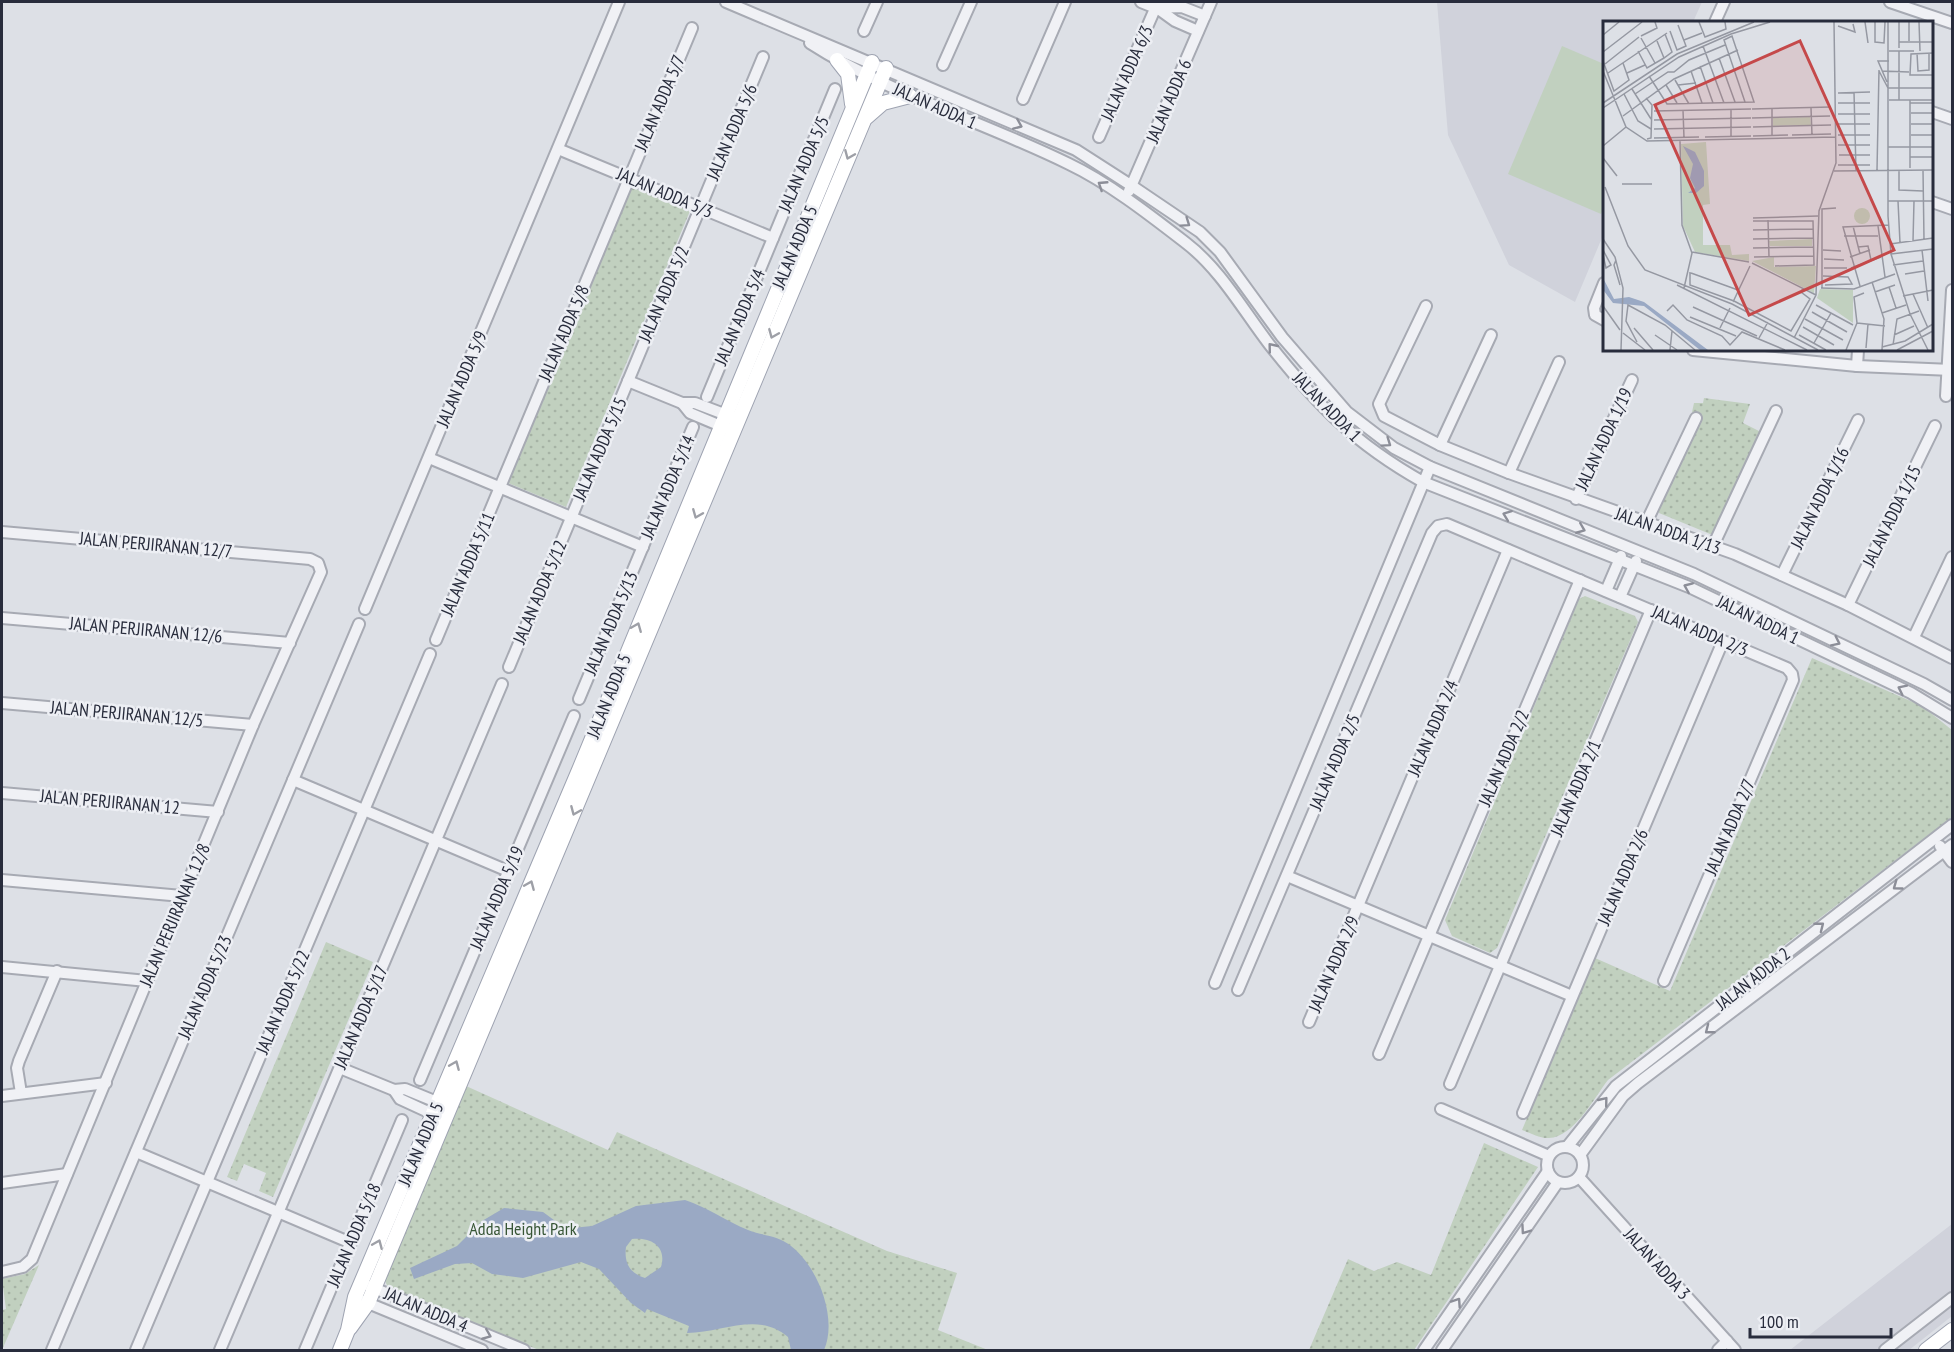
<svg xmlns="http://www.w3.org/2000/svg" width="1954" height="1352" viewBox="0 0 1954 1352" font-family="'PT Sans Narrow',sans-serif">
<defs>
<pattern id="park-dots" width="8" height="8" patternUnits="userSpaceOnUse" patternTransform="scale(1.5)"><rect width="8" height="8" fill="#c1d0bf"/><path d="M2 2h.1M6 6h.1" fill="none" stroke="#a6b3a5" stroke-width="1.8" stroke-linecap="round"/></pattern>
</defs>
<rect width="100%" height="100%" fill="#dde0e6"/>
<g fill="#d0d2db">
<polygon points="1437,2 1702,2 1693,22 1604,22 1604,233 1575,302 1509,265 1448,135"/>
<polygon points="1952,1224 1952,1316 1909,1350 1790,1350"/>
</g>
<g fill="url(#park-dots)">
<polygon points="632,187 690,211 566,507 508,483"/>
<polygon points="1704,398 1750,404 1743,423 1763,433 1715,536 1659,513 1659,508 1703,417 1692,412 1694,403 1703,403"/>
<polygon points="1585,596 1635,616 1638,622 1497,948 1490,953 1452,936 1445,920 1579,599"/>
<path d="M1812 658 1922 706 1952 730V817L1608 1080C1594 1098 1574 1137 1549 1138 1541 1139 1530 1133 1522 1130L1595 958 1670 991Z"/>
<polygon points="326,942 373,962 273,1197 259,1191 266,1173 244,1164 237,1181 227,1177"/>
<polygon points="466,1086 608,1150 617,1132 887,1251 957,1273 938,1330 988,1350 539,1350 389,1289 383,1277"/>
<polygon points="1484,1143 1538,1167 1414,1350 1309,1350 1348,1259 1374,1271 1397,1262 1431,1275"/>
<polygon points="39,1265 2,1350 2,1310 6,1309 2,1279 25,1274"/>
</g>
<polygon fill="#c1d0bf" points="1562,46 1604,64 1604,207 1601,214 1508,174"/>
<path fill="#9aa9c4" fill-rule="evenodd" d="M685 1200C707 1207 726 1221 748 1230 763 1236 778 1235 791 1246 818 1267 838 1318 824 1350H791L788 1337C758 1311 722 1333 687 1333L689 1326 647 1309 645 1313 631 1303 599 1269 581 1262 523 1278 492 1274 472 1263 455 1264 414 1279 410 1268 457 1246 482 1221 504 1208 543 1212 562 1226 572 1228 592 1226 636 1206ZM632 1239C652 1237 667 1247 661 1267L645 1278C629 1273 624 1262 626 1247Z"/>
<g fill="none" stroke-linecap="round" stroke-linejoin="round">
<defs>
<g id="minor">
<polyline points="726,2 1076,150 1132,186 1200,232 1220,252 1282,337 1347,412 1394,448 1430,467 1694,574 1924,684 1952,700"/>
<polyline points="1141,2 1156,8 1182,7 1205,16"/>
<polyline points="1890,2 1952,23"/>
<polyline points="1157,8 1175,21 1198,31"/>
<polyline points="1715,22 1724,2"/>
<polyline points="864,31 877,2"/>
<path d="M810 43C891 95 984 122 1069 164 1109 183 1151 216 1186 243 1220 269 1243 310 1269 344 1318 406 1354 443 1423 482L1689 587 1911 693 1952 718"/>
<polyline points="943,65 971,2"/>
<polyline points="1023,99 1065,2"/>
<polyline points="1932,112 1952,119"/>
<polyline points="1099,137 1158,2"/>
<polyline points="558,149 773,238"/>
<polyline points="1129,191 1211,2"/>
<polyline points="1932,202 1952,209"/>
<polyline points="1604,283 1594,308 1595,315 1604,320"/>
<polyline points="1426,306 1379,404 1384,416 1440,445 1509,473 1735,554 1848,605 1952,658"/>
<polyline points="1693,350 1857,366 1952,370"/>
<polyline points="1857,366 1858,350"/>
<polyline points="628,381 682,403 695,403 732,417"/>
<polyline points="1946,396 1952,290"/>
<polyline points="707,397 835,89"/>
<polyline points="682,403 690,413 728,429"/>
<polyline points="1440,445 1491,335"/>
<polyline points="429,458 643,547"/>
<polyline points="1509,473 1559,362"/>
<polyline points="1576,499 1632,380"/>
<polyline points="1646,523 1696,418"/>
<polyline points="2,532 310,559 318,563 321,572 253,725 32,1259 23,1267 2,1272"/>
<polyline points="1713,546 1776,411"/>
<polyline points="1782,575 1858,420"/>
<polyline points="1606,591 1621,556"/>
<polyline points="1620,597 1636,561"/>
<polyline points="1848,605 1935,426"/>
<polyline points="365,609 619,2"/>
<polyline points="2,618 290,643"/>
<polyline points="1914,637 1952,557"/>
<polyline points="436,640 692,28"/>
<polyline points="509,667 763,57"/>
<polyline points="579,699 693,427"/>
<polyline points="2,703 253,725"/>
<polyline points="293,780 508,871"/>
<polyline points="2,793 218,812"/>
<polyline points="1940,846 1952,862"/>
<polyline points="1287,876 1572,996"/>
<polyline points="2,880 182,896"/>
<polyline points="2,967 147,981"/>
<polyline points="1215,983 1430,467"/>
<polyline points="1238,990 1432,533 1438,526 1447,524 1787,668 1792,674 1793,680 1664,981"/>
<polyline points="1309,1022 1508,550"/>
<polyline points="1379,1054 1580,580"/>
<polyline points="340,1068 394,1090"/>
<polyline points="420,1080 574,716"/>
<polyline points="1450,1084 1651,610"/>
<polyline points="394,1090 400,1099 439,1117"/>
<polyline points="394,1090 405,1089 444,1105"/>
<polyline points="21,1093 17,1068 19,1061 57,971"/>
<polyline points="2,1096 106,1083"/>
<polyline points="1441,1109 1549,1156"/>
<polyline points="1523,1113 1723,641"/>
<circle cx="1565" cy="1165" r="18"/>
<polyline points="1567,1147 1616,1086 1952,825"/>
<polyline points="136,1152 351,1243"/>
<polyline points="1580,1155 1623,1096 1638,1083 1952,845"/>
<polyline points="1579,1177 1735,1350"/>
<polyline points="2,1183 67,1174"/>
<polyline points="369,1286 524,1350"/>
<polyline points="363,1301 482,1350"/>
<polyline points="52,1350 359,624"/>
<polyline points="136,1350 430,654"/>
<polyline points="220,1350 502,684"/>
<polyline points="305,1350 402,1120"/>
<polyline points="1424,1350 1548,1171"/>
<polyline points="1442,1350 1558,1182"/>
<polyline points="1718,1350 1727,1341"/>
<polyline points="1885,1350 1952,1298"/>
</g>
<g id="major">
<polyline points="837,60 848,74 852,104"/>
<polyline points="867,117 883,103 910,96"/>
<polyline points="350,1328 368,1303 886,68"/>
<polyline points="340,1350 348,1330 355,1297 579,770 872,62"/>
<polyline points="1926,1350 1952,1330"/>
</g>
</defs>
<use href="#minor" stroke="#a7aab3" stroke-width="14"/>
<use href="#major" stroke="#9ea3b1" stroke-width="16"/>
<use href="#minor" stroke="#f0f1f5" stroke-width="10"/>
<use href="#major" stroke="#fff" stroke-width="14"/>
</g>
<defs><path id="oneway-chevron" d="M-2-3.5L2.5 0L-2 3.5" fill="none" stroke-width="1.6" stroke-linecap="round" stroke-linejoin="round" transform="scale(1.5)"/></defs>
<g stroke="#8c8e98">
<use href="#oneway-chevron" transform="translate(1018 125) rotate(23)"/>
<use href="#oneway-chevron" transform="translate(1102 185) rotate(-147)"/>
<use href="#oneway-chevron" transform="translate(1186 223) rotate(35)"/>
<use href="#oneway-chevron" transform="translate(1272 347) rotate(-129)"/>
<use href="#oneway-chevron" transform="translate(1387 443) rotate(35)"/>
<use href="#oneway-chevron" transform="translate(1507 515) rotate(-159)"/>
<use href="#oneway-chevron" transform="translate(1581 529) rotate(22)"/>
<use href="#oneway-chevron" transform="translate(1688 587) rotate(-157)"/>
<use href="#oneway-chevron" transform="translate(1836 642) rotate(26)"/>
<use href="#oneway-chevron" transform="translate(1902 689) rotate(-154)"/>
<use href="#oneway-chevron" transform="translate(1897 886) rotate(144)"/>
<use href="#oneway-chevron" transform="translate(1820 926) rotate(-38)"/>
<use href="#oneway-chevron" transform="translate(1709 1030) rotate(142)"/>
<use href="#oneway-chevron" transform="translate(1604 1101) rotate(-51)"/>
<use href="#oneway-chevron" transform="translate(1525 1230) rotate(125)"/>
<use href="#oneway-chevron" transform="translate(1457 1302) rotate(-56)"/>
<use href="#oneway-chevron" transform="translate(487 1335) rotate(22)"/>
</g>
<g stroke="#9ea0a7">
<use href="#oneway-chevron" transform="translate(849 155) rotate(113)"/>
<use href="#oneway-chevron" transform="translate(773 334) rotate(113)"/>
<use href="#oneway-chevron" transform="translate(697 514) rotate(112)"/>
<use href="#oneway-chevron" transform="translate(637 627) rotate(-68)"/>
<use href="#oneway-chevron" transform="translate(575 811) rotate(113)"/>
<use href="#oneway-chevron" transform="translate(530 885) rotate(-67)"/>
<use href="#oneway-chevron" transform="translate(455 1065) rotate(-67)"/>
<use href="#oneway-chevron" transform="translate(378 1244) rotate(-67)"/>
</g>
<g text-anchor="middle" stroke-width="5" stroke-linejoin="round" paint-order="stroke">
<g font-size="18" fill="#282c3c" stroke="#edeff4">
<text transform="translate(1127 73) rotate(-66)" y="6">JALAN ADDA 6/3</text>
<text transform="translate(1169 101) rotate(-67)" y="6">JALAN ADDA 6</text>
<text transform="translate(660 103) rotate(-67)" y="6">JALAN ADDA 5/7</text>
<text transform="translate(935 106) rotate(24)" y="6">JALAN ADDA 1</text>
<text transform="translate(732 132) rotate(-67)" y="6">JALAN ADDA 5/6</text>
<text transform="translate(804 164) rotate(-67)" y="6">JALAN ADDA 5/5</text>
<text transform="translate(665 193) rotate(23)" y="6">JALAN ADDA 5/3</text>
<text transform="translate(795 247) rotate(-67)" y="6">JALAN ADDA 5</text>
<text transform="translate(664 294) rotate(-67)" y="6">JALAN ADDA 5/2</text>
<text transform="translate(740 317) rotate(-67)" y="6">JALAN ADDA 5/4</text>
<text transform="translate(564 333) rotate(-67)" y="6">JALAN ADDA 5/8</text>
<text transform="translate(462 379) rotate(-67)" y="6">JALAN ADDA 5/9</text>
<text transform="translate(1327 407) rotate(46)" y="6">JALAN ADDA 1</text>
<text transform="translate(1604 439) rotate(-65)" y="6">JALAN ADDA 1/19</text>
<text transform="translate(600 449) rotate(-67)" y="6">JALAN ADDA 5/15</text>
<text transform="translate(668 487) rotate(-67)" y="6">JALAN ADDA 5/14</text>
<text transform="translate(1820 498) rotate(-64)" y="6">JALAN ADDA 1/16</text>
<text transform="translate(1892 516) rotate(-64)" y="6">JALAN ADDA 1/15</text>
<text transform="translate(1668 531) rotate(19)" y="6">JALAN ADDA 1/13</text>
<text transform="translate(156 545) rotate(5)" y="6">JALAN PERJIRANAN 12/7</text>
<text transform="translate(468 564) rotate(-67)" y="6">JALAN ADDA 5/11</text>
<text transform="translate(540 592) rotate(-67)" y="6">JALAN ADDA 5/12</text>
<text transform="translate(1758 620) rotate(26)" y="6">JALAN ADDA 1</text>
<text transform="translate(611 623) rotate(-67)" y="6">JALAN ADDA 5/13</text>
<text transform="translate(146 630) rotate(5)" y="6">JALAN PERJIRANAN 12/6</text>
<text transform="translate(1700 631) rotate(23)" y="6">JALAN ADDA 2/3</text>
<text transform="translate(609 696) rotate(-68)" y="6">JALAN ADDA 5</text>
<text transform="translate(127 714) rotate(5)" y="6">JALAN PERJIRANAN 12/5</text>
<text transform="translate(1433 728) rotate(-67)" y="6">JALAN ADDA 2/4</text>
<text transform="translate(1504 758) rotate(-67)" y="6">JALAN ADDA 2/2</text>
<text transform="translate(1335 762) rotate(-67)" y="6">JALAN ADDA 2/5</text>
<text transform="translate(1576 788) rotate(-67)" y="6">JALAN ADDA 2/1</text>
<text transform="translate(110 802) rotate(5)" y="6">JALAN PERJIRANAN 12</text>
<text transform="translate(1730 827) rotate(-67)" y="6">JALAN ADDA 2/7</text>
<text transform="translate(1623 877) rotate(-67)" y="6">JALAN ADDA 2/6</text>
<text transform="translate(497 898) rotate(-67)" y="6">JALAN ADDA 5/19</text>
<text transform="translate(175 915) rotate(-67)" y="6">JALAN PERJIRANAN 12/8</text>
<text transform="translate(1334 964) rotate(-67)" y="6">JALAN ADDA 2/9</text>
<text transform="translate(1753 979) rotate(-38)" y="6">JALAN ADDA 2</text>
<text transform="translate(205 987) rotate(-67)" y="6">JALAN ADDA 5/23</text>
<text transform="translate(283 1002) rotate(-67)" y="6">JALAN ADDA 5/22</text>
<text transform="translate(361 1017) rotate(-67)" y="6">JALAN ADDA 5/17</text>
<text transform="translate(421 1144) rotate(-67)" y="6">JALAN ADDA 5</text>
<text transform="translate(354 1235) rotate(-67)" y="6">JALAN ADDA 5/18</text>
<text transform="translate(1657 1264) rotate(48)" y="6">JALAN ADDA 3</text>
<text transform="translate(426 1310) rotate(23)" y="6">JALAN ADDA 4</text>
</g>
<g font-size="18" fill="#385636" stroke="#edeff4">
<text x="523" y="1235">Adda Height Park</text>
</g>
</g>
<g transform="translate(1603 21)">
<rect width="330" height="330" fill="#dde0e6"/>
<path d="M217 268 250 269V302L214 277Z" fill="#c1d0bf"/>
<path d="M207 96 208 104 170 105V97ZM103 121 107 183 100 184V224H127L129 234 146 233V240L92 231 80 205 78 123ZM209 218V225H167L166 220ZM171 236V246L213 245 211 272 149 240Z" fill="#c1d0bf"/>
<path d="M251 195a8 8 0 1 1 16 0a8 8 0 1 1-16 0Z" fill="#c1d0bf"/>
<path d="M80 125 92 131 101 150V165L93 172H85L92 167 87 157 90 143ZM0 257 11 278 26 276 41 281 105 329H97L41 285 10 282 1 270Z" fill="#9aa9c4"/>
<path fill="none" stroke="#9598a2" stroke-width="1.5" d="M96 1 102 16 123 8 122 1M262 1 265 22M272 1V21L281 22 282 1M285 1V195L288 233 307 293 325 329M306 1V20M316 1 317 30M235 5 252 11 250 3M67 10 74 29 83 25 75 4M0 14 16 1M38 15 54 7 52 1M38 17 52 42M81 19 99 12M54 20 61 37M296 21H330M100 25 121 82M296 27V1M35 30 44 47 61 37 69 31 62 13M286 30H311M296 30V79M0 31 39 1M314 32 315 50 326 49V33M330 32 308 33 307 54H330M116 37 132 81M0 40 11 70 26 59 20 42M2 43 36 16M97 45 110 82M0 50 23 106 44 120 232 116M88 50 99 82M276 50 285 67H330M279 50 306 51M5 52 64 12M24 52 42 44M46 55 64 83 151 81 129 15 121 19 142 81M72 59 86 83M284 61 275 40H286M63 64 74 82M75 64 93 62M29 68 48 98M251 71 253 150M235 72 267 71M21 73 35 100 48 108M32 73 65 51H71L86 39 122 24M43 77 49 84 48 117 44 118M286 79H330M0 82 74 33 151 1M235 82H267M307 82H330M0 87 76 36 128 13 167 1M208 87 209 114M128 88V116M149 88 228 86M169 88V115M80 89 81 117M51 90 148 88M308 92H330M235 93H267M20 95 71 58 135 29M149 97 227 95M51 99 148 97M235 103H267M308 103H330M150 106 228 104M51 108 148 106M189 114 228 113M235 114H267M308 114H330M150 115 185 114M102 116 148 115M51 117 96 116M77 120 79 204 89 232 81 267M235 124H267M0 125 23 106M285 126H330M236 134H267M307 136H330M0 137 14 155M235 144H267M307 147V79M274 149 276 49M296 149V169L320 170M320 149 321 219M231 150 330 149M19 163H49M2 166 25 225 42 249 129 283 215 329M285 180H330M295 180 297 222M150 197 215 195M165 199 166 236M150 200H210L211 244 172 245M250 205 257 233M275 205 282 256M150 209 210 208M241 215H275M0 218 12 236 20 267 18 329M150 218 210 217M310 220 311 180M287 223 330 217M255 226 265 225 268 239M150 227 211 226M0 229 8 244 3 247 0 234M220 229 238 230M319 229 325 280M89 231 146 241M288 233 330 228M151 236 211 235M247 236 267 229M221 238 241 239M13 239 11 244 17 264M149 242 213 274M290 244 320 240M221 247H244M248 247 278 236M87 251V264L131 280 188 310 207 278 198 271 200 267M88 252 135 269M302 253 321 250M220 255 245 256 249 263 222 264M269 261 281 298 279 329M74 264 204 329M257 265 240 206 285 204M286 266 293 287M218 267 251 268 292 253M219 267V188L233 187M272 271 292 264M310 273 325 307M300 275 330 269M130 281 147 245M213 284 250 304M0 285 17 309M90 286 154 315M64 290 70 284 84 299 119 315 127 324 139 311 182 329M209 291 244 311M279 292 303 284M87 296 133 315M202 298 240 319M254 302 282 305M200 306 231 324M31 307 50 329M117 307 127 287M20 312 42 329M52 314 74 329M196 314 223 329M291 314 311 305M156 317 165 301M191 317 213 274 216 190 233 142 231 1M34 321 23 300 25 284 62 304 92 329M211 322 228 292M290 324 294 298 316 290M279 326 302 320 330 303M263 327 265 303M67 329 69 310M243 329 254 302 251 276 261 272M294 329 330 310"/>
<path fill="#c5494a" fill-opacity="0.15" stroke="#c5494a" stroke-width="3" d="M197 20 291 229 146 294 52 84Z"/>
<rect width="330" height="330" fill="none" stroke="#282c3c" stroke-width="3"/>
</g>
<rect width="1954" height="1352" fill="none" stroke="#282c3c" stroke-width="6"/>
<path d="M1750 1328v9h141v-9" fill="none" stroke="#282c3c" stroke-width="3"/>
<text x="1759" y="1328" font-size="18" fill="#282c3c" stroke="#edeff4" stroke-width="4.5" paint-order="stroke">100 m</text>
</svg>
